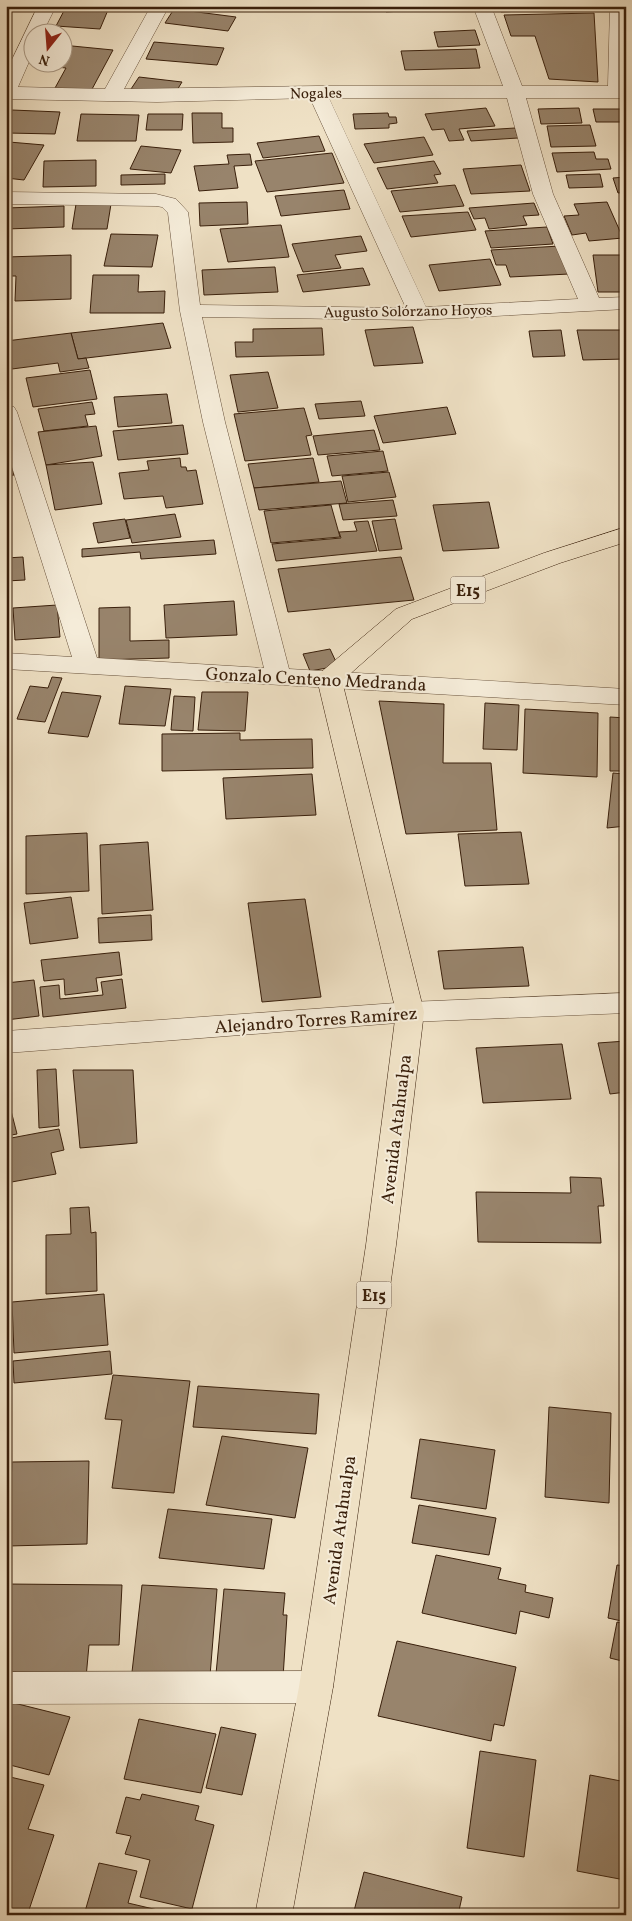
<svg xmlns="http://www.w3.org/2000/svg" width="632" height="1921" viewBox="0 0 632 1921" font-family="Vollkorn,serif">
<rect width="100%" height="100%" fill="#efe1c5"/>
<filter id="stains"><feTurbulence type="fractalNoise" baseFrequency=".004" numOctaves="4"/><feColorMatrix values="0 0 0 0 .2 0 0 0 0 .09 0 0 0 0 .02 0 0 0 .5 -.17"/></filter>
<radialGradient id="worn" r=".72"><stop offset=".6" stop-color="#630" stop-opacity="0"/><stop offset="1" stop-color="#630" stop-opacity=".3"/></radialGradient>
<g fill="#98846c" stroke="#391f0b">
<polygon points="182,6 218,6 215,10"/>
<polygon points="384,6 415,6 416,10 386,12"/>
<polygon points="431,6 462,6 463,9 433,11"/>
<polygon points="500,6 543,6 544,10 501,12"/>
<polygon points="66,7 108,10 100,29 56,26"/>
<polygon points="174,9 236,17 228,31 165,23"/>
<polygon points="594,13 598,82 549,79 535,36 511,36 504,15"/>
<polygon points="475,30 480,45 438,47 434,32"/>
<polygon points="154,42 224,48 217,65 146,59"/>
<polygon points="62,45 113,50 91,91 55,88 66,68 36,65 38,62 62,62"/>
<polygon points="476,49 480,68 405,70 401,51"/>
<polygon points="139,77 182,82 174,95 131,89"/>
<polygon points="486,108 495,126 459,129 464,140 449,141 444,129 432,130 425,114"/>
<polygon points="579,108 582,123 541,124 538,109"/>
<polygon points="593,109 626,109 626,122 596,122"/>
<polygon points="12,110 60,112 55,134 7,133"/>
<polygon points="192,113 222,113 222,128 233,128 233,142 193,143"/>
<polygon points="388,113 389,117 396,117 397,123 389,124 389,128 355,129 353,114"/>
<polygon points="81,114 139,115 136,141 77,141"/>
<polygon points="148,114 183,114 182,130 146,130"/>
<polygon points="590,125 596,146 551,147 547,126"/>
<polygon points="515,128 518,138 471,141 467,131"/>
<polygon points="319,136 325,151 263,158 257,143"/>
<polygon points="424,137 433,155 374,163 364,144"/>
<polygon points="9,142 44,145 24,180 6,178 6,147"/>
<polygon points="141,146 181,150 171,173 130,169"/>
<polygon points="594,152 596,159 608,159 611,169 557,172 552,153"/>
<polygon points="332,153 344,183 267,192 255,161"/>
<polygon points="250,154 252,165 234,166 238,188 199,191 194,166 229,164 227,155"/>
<polygon points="96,160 96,186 43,187 44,161"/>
<polygon points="434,161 441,174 434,175 438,183 387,189 377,168"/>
<polygon points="521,165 530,191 471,194 463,169"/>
<polygon points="165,174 165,184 121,185 121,175"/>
<polygon points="600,174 603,187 569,188 566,175"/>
<polygon points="626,177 626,192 618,193 613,178"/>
<polygon points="455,185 464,206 400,212 391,191"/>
<polygon points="344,190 350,209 281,216 275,196"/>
<polygon points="247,202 248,224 200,226 199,203"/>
<polygon points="607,202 623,238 589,241 586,233 572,235 564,216 579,215 574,204"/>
<polygon points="534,203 539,215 523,216 527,225 489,229 485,218 474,219 469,208"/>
<polygon points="76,204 111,204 107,229 72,229"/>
<polygon points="64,206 64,227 6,229 6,208"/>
<polygon points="468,212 476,230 411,237 402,216"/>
<polygon points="281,225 289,257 228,262 220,229"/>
<polygon points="547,227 553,244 491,248 485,231"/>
<polygon points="111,234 158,235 152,267 104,266"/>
<polygon points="361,236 367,251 335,255 341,268 303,272 292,244"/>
<polygon points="560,246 569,274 510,277 506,265 496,265 491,250"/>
<polygon points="71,255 71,299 15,301 16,276 6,276 6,257"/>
<polygon points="593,255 626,255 626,292 598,292"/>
<polygon points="490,259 501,285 439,291 429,265"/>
<polygon points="275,267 278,292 204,295 202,270"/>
<polygon points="363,268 370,285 303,292 297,275"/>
<polygon points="93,275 139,275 138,292 165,291 164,313 90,313"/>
<polygon points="163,323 171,348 78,359 71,333"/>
<polygon points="413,327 423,363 374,366 365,330"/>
<polygon points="322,328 324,355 236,357 235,342 253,342 253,329"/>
<polygon points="561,330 565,356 533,357 529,331"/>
<polygon points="577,330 626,330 626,359 583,360"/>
<polygon points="71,333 78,359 86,358 89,368 60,372 58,363 12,369 6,341"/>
<polygon points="90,370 97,399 33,407 26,378"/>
<polygon points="268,372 278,408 238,412 230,375"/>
<polygon points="167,394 172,423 118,427 114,397"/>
<polygon points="361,401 365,416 319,419 315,404"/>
<polygon points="92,402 95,414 85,415 88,426 44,431 38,409"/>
<polygon points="447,407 456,434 383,443 374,416"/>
<polygon points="304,408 312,435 306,436 311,455 245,461 234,414"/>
<polygon points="183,425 188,454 118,460 113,431"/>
<polygon points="96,426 102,456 46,465 38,432"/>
<polygon points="374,430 380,450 318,455 313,436"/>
<polygon points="6,448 14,475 6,476"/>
<polygon points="383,451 388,471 332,476 327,456"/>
<polygon points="180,458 181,467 186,467 187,471 196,470 203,504 166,508 163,496 124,499 119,473 149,470 147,461"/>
<polygon points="313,458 319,482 254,488 248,464"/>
<polygon points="93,462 102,504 55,510 46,465"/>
<polygon points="389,472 396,497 348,502 342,476"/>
<polygon points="341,481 347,503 259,510 254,488"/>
<polygon points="393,500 397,516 343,520 339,504"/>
<polygon points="489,502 499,548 443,551 433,505"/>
<polygon points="331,505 340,537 271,543 264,511"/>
<polygon points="175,514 181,537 132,543 126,520"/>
<polygon points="125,519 130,538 98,543 93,523"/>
<polygon points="395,519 402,549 379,551 372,521"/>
<polygon points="368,521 377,551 276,561 272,544 341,538 339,532 357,531 354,522"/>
<polygon points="214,540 216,554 141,559 140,552 82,557 82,549"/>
<polygon points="23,557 25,580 6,581 6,558"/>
<polygon points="401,557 414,600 288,612 278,569"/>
<polygon points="234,601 237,635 166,638 164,605"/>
<polygon points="57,605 60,637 15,640 13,608"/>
<polygon points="130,607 130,641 169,640 169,658 99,660 99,608"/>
<polygon points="330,649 338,666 310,671 303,654"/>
<polygon points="52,677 62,678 45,722 17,719 30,686 48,688"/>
<polygon points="125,686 171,689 165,726 119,724"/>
<polygon points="62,692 101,696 88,737 48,733"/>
<polygon points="202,692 248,692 245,731 198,730"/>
<polygon points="174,696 195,697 193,731 171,730"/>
<polygon points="379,701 444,704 443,763 491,763 497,830 406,834"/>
<polygon points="485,703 519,705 517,750 483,749"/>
<polygon points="525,709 598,713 597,777 523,773"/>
<polygon points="610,717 626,718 626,771 610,771"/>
<polygon points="240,733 240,740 312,739 313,768 162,771 162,734"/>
<polygon points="613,773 626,774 626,826 607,828"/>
<polygon points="312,774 316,815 226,819 223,778"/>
<polygon points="521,832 529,884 465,886 458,834"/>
<polygon points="87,833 89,891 26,894 26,836"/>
<polygon points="148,842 153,910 102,914 100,845"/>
<polygon points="71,897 78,938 30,944 24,903"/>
<polygon points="305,899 321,997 262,1002 248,903"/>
<polygon points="151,915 152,940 99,943 98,918"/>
<polygon points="523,947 529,986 444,989 438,951"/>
<polygon points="119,952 122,975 96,978 98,991 65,995 64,979 44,981 41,960"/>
<polygon points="122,979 126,1008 43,1017 40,987 59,985 60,999 103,995 101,982"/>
<polygon points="34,980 39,1016 6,1020 6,983"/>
<polygon points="626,1041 626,1092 610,1094 598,1043"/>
<polygon points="562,1044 571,1099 483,1103 476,1048"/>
<polygon points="56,1069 59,1126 39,1128 37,1070"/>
<polygon points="73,1070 133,1070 137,1143 80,1148"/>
<polygon points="6,1091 17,1134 6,1136"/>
<polygon points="59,1129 64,1150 51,1153 56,1174 6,1183 6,1139"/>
<polygon points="570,1177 601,1178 604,1206 598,1206 601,1243 478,1242 476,1192 571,1193"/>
<polygon points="89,1207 91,1233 96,1232 97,1291 46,1294 46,1235 71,1234 70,1208"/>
<polygon points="104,1294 108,1345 14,1353 12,1302"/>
<polygon points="110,1351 112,1374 14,1383 13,1361"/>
<polygon points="113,1375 190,1381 174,1493 112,1488 122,1420 105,1419"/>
<polygon points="198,1386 319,1394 316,1434 193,1427"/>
<polygon points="549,1407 611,1413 609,1503 545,1497"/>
<polygon points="222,1436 308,1448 295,1518 206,1505"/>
<polygon points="420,1439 495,1450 486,1509 411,1498"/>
<polygon points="89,1461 87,1544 8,1546 12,1462"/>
<polygon points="419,1505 496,1518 489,1555 412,1543"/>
<polygon points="168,1509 272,1519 264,1569 159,1558"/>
<polygon points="436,1555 501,1568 498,1579 526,1585 525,1592 553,1598 549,1618 520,1611 516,1634 422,1613"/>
<polygon points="617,1565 626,1566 626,1622 608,1618"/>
<polygon points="6,1584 122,1585 119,1645 89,1645 86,1678 6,1677"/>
<polygon points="142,1585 217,1589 210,1676 132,1672"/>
<polygon points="224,1589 285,1593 283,1615 287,1615 283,1678 216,1674"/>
<polygon points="617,1622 626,1624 626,1662 610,1658"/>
<polygon points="397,1641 516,1667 504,1726 494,1724 491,1741 378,1716"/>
<polygon points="6,1701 70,1717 49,1775 6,1764"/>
<polygon points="139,1719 216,1734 201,1793 124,1779"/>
<polygon points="221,1727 256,1734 242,1795 206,1788"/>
<polygon points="480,1751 536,1760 524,1857 467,1848"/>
<polygon points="590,1775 626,1782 625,1880 577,1871"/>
<polygon points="6,1776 44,1785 28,1829 54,1835 28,1913 6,1908"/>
<polygon points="142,1794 199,1806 195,1820 214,1825 192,1909 140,1897 150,1860 125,1854 131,1836 116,1833 126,1797 140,1800"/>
<polygon points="99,1863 137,1871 128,1903 179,1915 84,1915"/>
<polygon points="364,1872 462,1897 458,1915 353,1915"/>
</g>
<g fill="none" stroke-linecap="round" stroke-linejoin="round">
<defs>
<g id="minor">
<path d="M38 6H56L43 32H32V55L18 87 105 89 151 6H169L124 89 317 86H503L473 6H491L522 86H608L610 6H626V98H526L553 194 599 298 626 297V309L419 320 202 317 225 422 289 669 626 689V705L6 669V653L72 657 6 448V405L14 407 17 412 97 658 264 668 203 422 180 311 168 213 162 207 156 206 6 204V192L156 194 176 199 188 212 200 305 406 308 310 98 157 102 6 99V72ZM329 98H507L533 194 578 299 426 307Z"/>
<polygon points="626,993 626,1013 410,1022 6,1053 6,1031 410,1002"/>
<polygon points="316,1671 328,1676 333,1687 328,1698 316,1703 6,1704 6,1672"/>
</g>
<polygon id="trunk" points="626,527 626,542 560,563 412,619 342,681 424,1012 396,1245 333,1687 292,1915 255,1915 299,1687 366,1245 396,1012 317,679 320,673 396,609 544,553"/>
</defs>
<use href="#minor" stroke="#66503a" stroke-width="1"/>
<use href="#trunk" stroke="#391f0b" stroke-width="1"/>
<use href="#minor" fill="#f5ecd9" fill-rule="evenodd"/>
<use href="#trunk" fill="#efe1c5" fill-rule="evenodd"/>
</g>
<g text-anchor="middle" stroke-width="4" stroke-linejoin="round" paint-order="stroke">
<g font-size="15" fill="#391f0b" stroke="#f5ecd9">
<text transform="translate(316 93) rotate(-1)" y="5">Nogales</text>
<text transform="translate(408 311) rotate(-1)" y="5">Augusto Solórzano Hoyos</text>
</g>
<g fill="#f5ecd9" stroke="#715c49" stroke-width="1">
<rect x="450.5" y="576.5" width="35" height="27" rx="4"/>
<rect x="356.5" y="1281.5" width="35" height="27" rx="4"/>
</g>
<g font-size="16" font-weight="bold" fill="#391f0b">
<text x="468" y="596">E15</text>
<text x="374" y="1301">E15</text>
</g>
<g font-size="18" fill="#391f0b" stroke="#f5ecd9">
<text transform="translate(316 679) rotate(3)" y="6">Gonzalo Centeno Medranda</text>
<text transform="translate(316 1020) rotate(-4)" y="6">Alejandro Torres Ramírez</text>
<text transform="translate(396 1129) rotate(-83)" y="6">Avenida Atahualpa</text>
<text transform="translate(339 1530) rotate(-82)" y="6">Avenida Atahualpa</text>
</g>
</g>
<rect width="632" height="1921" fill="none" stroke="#efe1c5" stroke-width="25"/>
<rect x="8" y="8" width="617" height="1906" fill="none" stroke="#391f0b" stroke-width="2.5"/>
<rect x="12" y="12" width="607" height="1896" fill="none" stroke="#391f0b"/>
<g transform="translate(48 48) rotate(197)"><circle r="24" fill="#f5ecd9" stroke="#aa9a87"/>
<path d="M0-4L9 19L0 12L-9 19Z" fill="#8f2418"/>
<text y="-8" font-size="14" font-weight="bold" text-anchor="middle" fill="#391f0b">N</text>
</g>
<rect width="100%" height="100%" filter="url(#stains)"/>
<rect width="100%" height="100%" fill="url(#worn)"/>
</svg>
